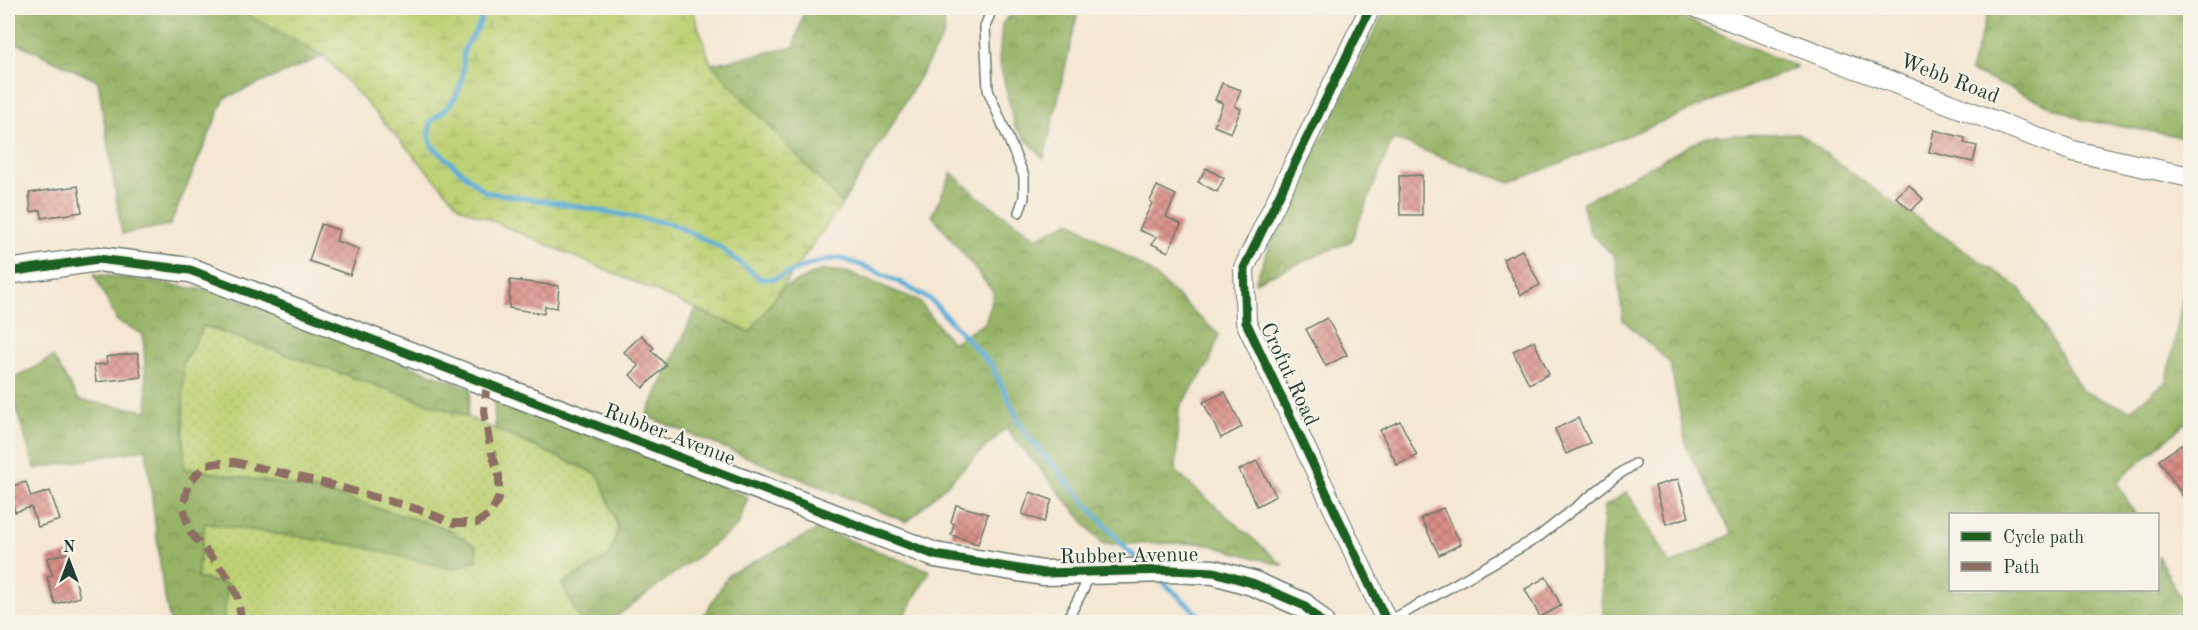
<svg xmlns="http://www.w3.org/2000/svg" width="2198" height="630" viewBox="0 0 2198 630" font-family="'Old Standard TT',serif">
<defs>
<pattern id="grass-dots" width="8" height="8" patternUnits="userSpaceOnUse" patternTransform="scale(1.5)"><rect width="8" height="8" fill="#bed175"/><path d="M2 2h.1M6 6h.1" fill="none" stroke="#a3b466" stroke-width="1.8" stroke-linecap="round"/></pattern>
<pattern id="forest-crowns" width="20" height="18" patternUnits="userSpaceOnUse" patternTransform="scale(1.5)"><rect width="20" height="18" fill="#96b366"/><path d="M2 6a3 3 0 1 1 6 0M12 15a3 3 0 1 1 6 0" fill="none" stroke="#7a9355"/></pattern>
<pattern id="wetland-marsh" width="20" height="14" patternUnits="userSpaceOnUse" patternTransform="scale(1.5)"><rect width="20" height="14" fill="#bed175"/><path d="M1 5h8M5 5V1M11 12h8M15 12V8" fill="none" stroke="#a3b466"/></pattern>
<pattern id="building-cross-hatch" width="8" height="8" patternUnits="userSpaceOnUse" patternTransform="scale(1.5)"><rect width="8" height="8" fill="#da8f88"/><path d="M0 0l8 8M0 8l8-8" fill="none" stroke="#b07670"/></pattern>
</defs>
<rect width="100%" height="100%" fill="#f7f3e8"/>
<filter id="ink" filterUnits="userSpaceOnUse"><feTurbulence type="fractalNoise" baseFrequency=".0167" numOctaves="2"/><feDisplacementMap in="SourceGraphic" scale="12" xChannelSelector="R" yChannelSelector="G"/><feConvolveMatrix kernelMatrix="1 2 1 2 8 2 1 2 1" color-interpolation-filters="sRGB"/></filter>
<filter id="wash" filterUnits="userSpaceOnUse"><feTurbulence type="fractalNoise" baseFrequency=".008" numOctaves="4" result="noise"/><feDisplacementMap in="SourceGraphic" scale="24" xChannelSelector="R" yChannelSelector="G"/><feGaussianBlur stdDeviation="1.35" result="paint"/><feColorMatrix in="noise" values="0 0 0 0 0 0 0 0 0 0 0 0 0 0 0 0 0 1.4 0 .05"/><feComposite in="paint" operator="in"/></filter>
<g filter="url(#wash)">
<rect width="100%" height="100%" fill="#f5e7d3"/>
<polygon fill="url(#grass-dots)" stroke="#6e8754" stroke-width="1.5" points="204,326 456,412 599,475 618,527 610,556 562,584 581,622 223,622 228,584 197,578 204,523 359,546 453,569 317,490 184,468 183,363"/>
<g fill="url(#forest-crowns)" stroke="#5a784d" stroke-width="1.5">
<polygon points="8,8 235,8 324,56 225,98 170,225 122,234 98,81 8,39"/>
<polygon points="805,8 943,8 945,33 890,128 842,204 711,64 794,47"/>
<polygon points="1016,8 1079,8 1044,159 1015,127 999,60 1002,24"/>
<polygon points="1386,8 1653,8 1672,13 1797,67 1511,183 1393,139 1351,241 1255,282 1276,231"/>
<polygon points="1989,8 2190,8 2190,138 2083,120 1970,71"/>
<polygon points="1798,133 1864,182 2021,289 2082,391 2130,410 2167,381 2190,260 2190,419 2117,482 2135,514 1950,514 1950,590 2158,590 2158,556 2190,616 2190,622 1977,622 1941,617 1934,622 1603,622 1601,547 1605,506 1627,492 1671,565 1732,534 1687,449 1670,363 1623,320 1615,257 1590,233 1582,203 1707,136"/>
<polygon points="952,173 976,195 1037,238 1070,221 1150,271 1219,335 1209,364 1179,408 1176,472 1284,566 1203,543 1102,544 1006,428 907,522 646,416 696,309 750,332 782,288 822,270 847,272 918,300 952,343 985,323 994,293 932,215"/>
<polygon points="94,274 220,292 471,389 467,417 204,326 183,363 184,468 317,490 445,528 476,546 477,560 453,569 358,546 205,523 197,578 228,584 223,622 170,622 163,588 146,449 35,469 8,382 53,357 79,400 148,411 143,334 117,321"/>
<polygon points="494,396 748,497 738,526 609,622 581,622 562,584 610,556 618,527 599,475 495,429"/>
<polygon points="819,529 930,571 901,622 700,622 729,574"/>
</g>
<polygon fill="url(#wetland-marsh)" stroke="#6e8754" stroke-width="1.5" points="235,8 692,8 711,64 842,204 750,332 460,207 324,56"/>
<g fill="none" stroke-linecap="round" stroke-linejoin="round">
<g stroke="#5daed8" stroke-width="5">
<path d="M472 8 481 19C478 32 470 37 465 48 461 55 464 64 463 72 461 97 448 108 430 122L429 136 433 147 485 192 564 204 672 224 718 246 761 279H774L816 262 839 258 864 266 899 282 931 300 992 366 1025 433 1127 550 1143 563"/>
<polyline points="1158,577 1206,622"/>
</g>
</g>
<g id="blocks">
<g fill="url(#building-cross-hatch)">
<polygon points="1222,83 1241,90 1235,106 1241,109 1231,133 1214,126 1223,103 1215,100"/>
<polygon points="1934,130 1965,138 1964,143 1977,146 1973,162 1929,152"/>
<polygon points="1206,168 1224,178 1217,192 1198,182"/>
<polygon points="1422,175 1422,215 1400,215 1399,176"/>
<polygon points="1909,185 1923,199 1911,211 1896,197"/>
<polygon points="78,186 82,212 42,218 41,210 31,212 29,193"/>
<polygon points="1157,186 1176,195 1166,217 1181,224 1168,252 1152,244 1156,237 1139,230 1152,203 1150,201"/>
<polygon points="321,224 339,230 336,241 359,249 350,275 309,261"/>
<polygon points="1522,250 1540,285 1521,295 1503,259"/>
<polygon points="510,280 559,286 557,308 545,306 544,314 509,308"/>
<polygon points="1327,318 1347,355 1326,366 1306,329"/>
<polygon points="641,335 654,348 651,350 666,365 643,388 630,375 639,366 624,352"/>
<polygon points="1534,341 1549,374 1529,384 1513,351"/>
<polygon points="138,353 141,377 96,382 94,365 107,364 106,357"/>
<polygon points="1225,392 1242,427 1221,438 1203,402"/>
<polygon points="1578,418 1590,443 1566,454 1555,429"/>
<polygon points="1400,421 1417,456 1397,465 1380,430"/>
<polygon points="2190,439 2190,507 2159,460"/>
<polygon points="1257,461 1276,496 1257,506 1239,470"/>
<polygon points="1678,479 1689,517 1666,524 1655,486"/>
<polygon points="26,482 31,497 50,491 60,520 38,527 31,507 15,512 8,487"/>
<polygon points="1030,492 1052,500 1044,522 1022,514"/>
<polygon points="956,505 988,514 978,544 951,535 954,524 951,522"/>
<polygon points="1443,508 1461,544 1439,555 1421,518"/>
<polygon points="68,553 80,597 55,604 47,577 52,575 47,558"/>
<polygon points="1546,577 1561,606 1540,617 1525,589"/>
</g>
</g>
</g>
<g filter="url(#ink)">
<use href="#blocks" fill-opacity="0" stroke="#6a786c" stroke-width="1.5"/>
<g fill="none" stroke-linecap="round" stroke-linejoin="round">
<defs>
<g id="service">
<polyline points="992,8 985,27 988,90 1024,176 1024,198 1019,212"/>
<polyline points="1066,622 1084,588 1088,573"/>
<polyline points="1388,622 1537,538 1616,476 1635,464"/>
</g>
<g id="minor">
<polyline points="1370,8 1244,268 1246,322 1387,622"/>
<polyline points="1698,8 2073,151 2190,177"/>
</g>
<polyline id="tertiary" points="8,272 98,259 190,270 935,555 1043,573 1171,570 1214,572 1252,583 1303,605 1321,622"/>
</defs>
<use href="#service" stroke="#6a786c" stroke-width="12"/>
<use href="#minor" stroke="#6a786c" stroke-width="22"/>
<use href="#tertiary" stroke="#6a786c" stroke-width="27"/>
<use href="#service" stroke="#fff" stroke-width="9"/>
<use href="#minor" stroke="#fff" stroke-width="20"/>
<use href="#tertiary" stroke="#fff" stroke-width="24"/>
<polyline stroke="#8d6e63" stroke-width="8" stroke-dasharray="15 8" stroke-linecap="butt" points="242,622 237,595 228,577 191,533 183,508 189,482 207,464 235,462 332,485 417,509 454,523 477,523 491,513 499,497 499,475 490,447 484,411 487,383"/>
<defs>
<g id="cycleway">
<polyline points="1370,8 1244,268 1246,322 1387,622"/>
<polyline points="8,272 98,259 190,270 935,555 1043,573 1171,570 1214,572 1252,583 1303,605 1321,622"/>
</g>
</defs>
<use href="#cycleway" stroke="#f7f3e8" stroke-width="13"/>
<use href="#cycleway" stroke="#1b5e20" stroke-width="9"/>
</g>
</g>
<g text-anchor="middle" stroke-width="4.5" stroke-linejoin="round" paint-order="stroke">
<g font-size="21" fill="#1f3d34" stroke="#f7f3e8">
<text transform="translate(1950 78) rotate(21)" y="7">Webb Road</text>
<text transform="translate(1290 374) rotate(65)" y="7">Crofut Road</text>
<text transform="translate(670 434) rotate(21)" y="7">Rubber Avenue</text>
<text transform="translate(1129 555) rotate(-1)" y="7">Rubber Avenue</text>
</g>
</g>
<rect width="2198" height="630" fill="none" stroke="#f7f3e8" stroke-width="30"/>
<rect x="1949" y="513" width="210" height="78" fill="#f7f3e8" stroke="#a1aaa0" stroke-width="1.5"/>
<rect x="1961" y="532" width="30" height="9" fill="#1b5e20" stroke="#a1aaa0" stroke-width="1.5"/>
<text x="2003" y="543" font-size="18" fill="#1f3d34">Cycle path</text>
<rect x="1961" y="562" width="30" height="9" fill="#8d6e63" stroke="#a1aaa0" stroke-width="1.5"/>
<text x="2003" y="573" font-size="18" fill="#1f3d34">Path</text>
<g transform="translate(69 561)" stroke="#f7f3e8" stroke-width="4.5" paint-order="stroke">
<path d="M0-4.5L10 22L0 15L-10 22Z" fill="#1f3d34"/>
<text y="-9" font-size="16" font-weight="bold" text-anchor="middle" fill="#1f3d34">N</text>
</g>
</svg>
